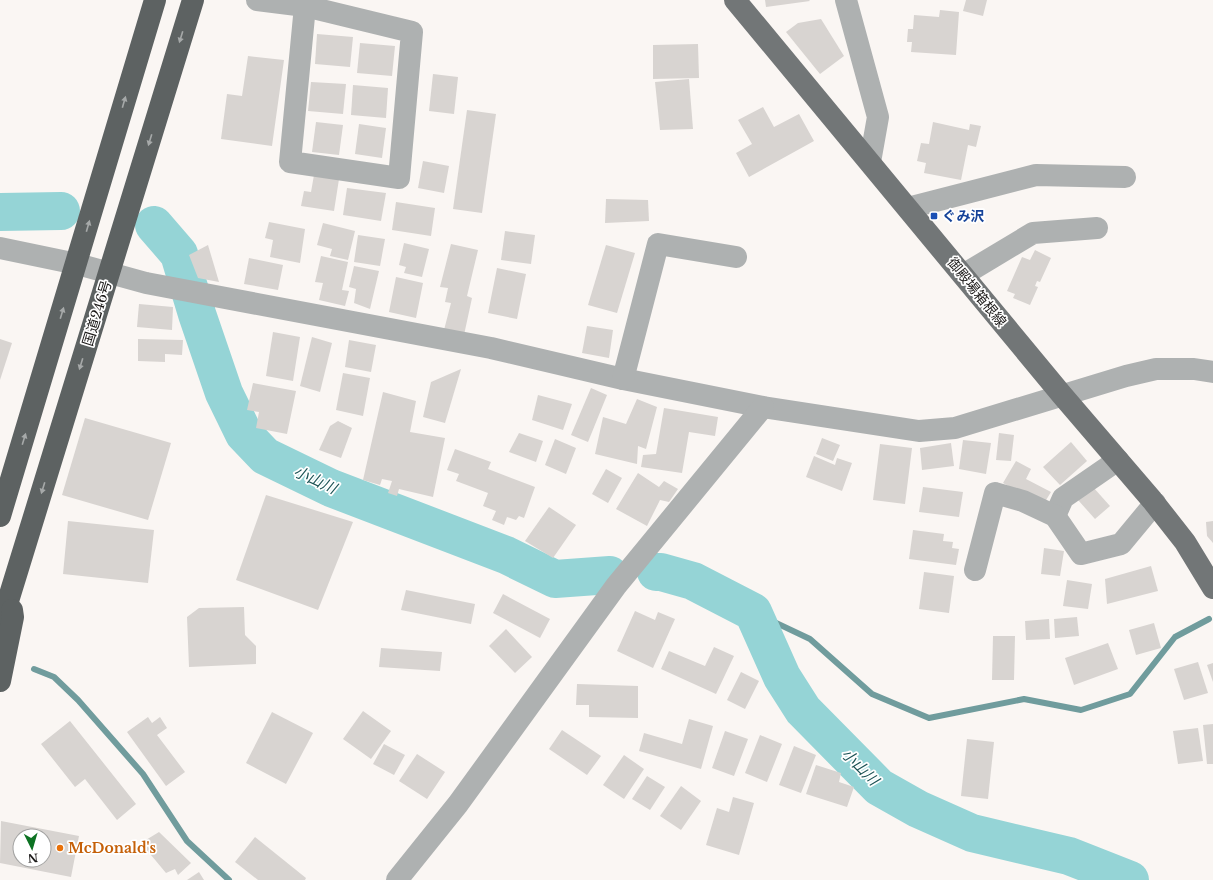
<svg xmlns="http://www.w3.org/2000/svg" width="1213" height="880" viewBox="0 0 1213 880" font-family="'Libre Baskerville','Noto Sans JP',serif">
<rect width="100%" height="100%" fill="#faf6f3"/>
<g fill="none" stroke-linecap="round" stroke-linejoin="round">
<g stroke="#709c9d" stroke-width="6">
<polyline points="753,612 810,639 872,694 929,718 1024,699 1081,710 1130,694 1175,637 1209,619"/>
<polyline points="34,669 54,677 78,700 143,774 187,841 229,880"/>
</g>
<g stroke="#95d4d6" stroke-width="38">
<polyline points="0,212 61,211"/>
<polyline points="154,225 179,254 197,314 224,393 244,434 265,456 331,488 506,555 555,579 610,575"/>
<polyline points="656,572 661,572 693,581 753,612 782,677 803,710 879,787 918,809 972,833 1069,856 1130,880"/>
</g>
</g>
<g fill="#d8d4d1" fill-rule="evenodd">
<polygon points="765,0 809,0 810,1 766,7"/>
<polygon points="966,0 987,0 983,16 963,11"/>
<polygon points="940,10 959,12 956,55 911,52 912,42 907,42 908,29 913,29 914,15 939,17"/>
<polygon points="821,19 844,56 820,74 786,32 798,23"/>
<polygon points="317,34 353,37 350,67 315,64"/>
<polygon points="360,43 395,46 392,76 357,73"/>
<polygon points="698,44 699,78 653,79 653,45"/>
<polygon points="248,56 284,60 272,146 221,139 227,94 242,96"/>
<polygon points="433,74 458,77 454,114 429,111"/>
<polygon points="689,79 693,129 660,130 655,82"/>
<polygon points="311,82 346,84 343,114 308,111"/>
<polygon points="353,85 388,88 386,118 351,115"/>
<polygon points="763,107 774,127 799,114 814,141 749,177 736,153 752,144 738,120"/>
<polygon points="467,110 496,114 482,213 453,209"/>
<polygon points="316,122 343,125 339,155 312,152"/>
<polygon points="933,122 969,130 970,124 981,126 976,147 968,145 961,180 924,173 926,163 917,161 921,143 929,144"/>
<polygon points="359,124 386,128 382,158 355,154"/>
<polygon points="423,161 449,166 444,193 418,188"/>
<polygon points="314,175 339,179 334,211 301,206 304,191 311,192"/>
<polygon points="347,188 386,193 381,221 343,215"/>
<polygon points="606,199 648,200 649,221 605,223"/>
<polygon points="396,202 435,208 431,236 392,230"/>
<polygon points="269,222 305,229 300,263 270,257 273,240 265,238"/>
<polygon points="323,223 355,231 348,260 330,256 332,249 317,245"/>
<polygon points="505,231 535,235 531,264 501,260"/>
<polygon points="358,235 385,239 380,266 354,262"/>
<polygon points="404,243 429,249 422,277 404,273 406,267 399,265"/>
<polygon points="451,244 478,250 467,296 472,298 464,335 444,330 451,303 445,302 448,288 440,287"/>
<polygon points="208,245 219,282 198,278 189,255"/>
<polygon points="606,245 635,253 617,313 588,305"/>
<polygon points="1035,250 1051,258 1040,282 1037,281 1035,286 1038,287 1030,305 1013,298 1015,294 1007,291 1022,257 1030,260"/>
<polygon points="321,256 348,262 342,290 349,291 345,306 319,300 323,283 315,282"/>
<polygon points="249,258 283,265 278,290 244,284"/>
<polygon points="354,266 379,271 370,309 354,303 356,289 349,287"/>
<polygon points="497,268 526,274 517,319 488,313"/>
<polygon points="396,277 423,283 416,318 389,312"/>
<polygon points="139,304 173,307 172,330 137,327"/>
<polygon points="587,326 613,330 609,358 582,353"/>
<polygon points="273,332 300,337 293,381 266,376"/>
<polygon points="312,337 332,343 320,392 300,386"/>
<polygon points="0,339 12,343 0,380"/>
<polygon points="138,339 183,340 182,355 165,354 165,362 138,361"/>
<polygon points="349,340 376,345 371,372 345,367"/>
<polygon points="461,369 445,423 423,417 431,382"/>
<polygon points="343,373 370,378 363,416 336,410"/>
<polygon points="253,383 296,391 287,434 256,428 259,412 247,410"/>
<polygon points="591,388 607,395 588,442 571,435"/>
<polygon points="383,392 416,401 410,432 445,438 433,497 399,489 397,496 388,493 392,481 382,479 380,485 363,480"/>
<polygon points="538,395 572,404 563,430 532,420"/>
<polygon points="637,399 657,407 646,449 638,446 637,464 595,454 603,417 626,424"/>
<polygon points="664,408 718,417 715,436 689,432 682,473 641,467 643,455 656,454"/>
<polygon points="85,418 171,443 148,520 62,495"/>
<polygon points="338,421 352,428 341,458 319,450 330,426"/>
<polygon points="519,433 543,441 536,462 509,452"/>
<polygon points="999,433 1014,435 1011,461 996,460"/>
<polygon points="822,438 840,445 833,461 816,454"/>
<polygon points="555,439 576,448 566,474 545,465"/>
<polygon points="963,440 991,443 986,474 959,469"/>
<polygon points="1071,442 1087,461 1060,485 1043,467"/>
<polygon points="951,443 954,466 922,470 920,448"/>
<polygon points="880,444 912,448 905,504 873,500"/>
<polygon points="455,449 491,462 488,469 535,487 524,518 519,516 516,520 507,517 504,525 492,520 496,511 483,506 488,493 456,481 459,474 447,470"/>
<polygon points="814,456 835,465 837,458 852,463 842,491 806,477"/>
<polygon points="1016,461 1031,469 1026,479 1051,492 1043,505 1003,483"/>
<polygon points="606,469 622,478 608,503 592,494"/>
<polygon points="638,473 659,487 664,481 678,489 669,502 660,500 647,526 616,509"/>
<polygon points="923,487 963,492 959,517 919,512"/>
<polygon points="1093,487 1110,506 1095,519 1078,500"/>
<polygon points="266,495 353,522 318,610 236,580"/>
<polygon points="549,507 576,525 553,558 525,541"/>
<polygon points="68,521 154,530 148,583 63,574"/>
<polygon points="1213,521 1213,543 1207,536 1206,522"/>
<polygon points="913,530 944,534 943,541 953,542 952,548 959,549 956,565 909,559"/>
<polygon points="1044,548 1064,551 1060,576 1041,574"/>
<polygon points="1151,566 1158,591 1107,604 1105,579"/>
<polygon points="924,572 954,576 949,613 919,609"/>
<polygon points="1067,580 1092,584 1088,609 1063,606"/>
<polygon points="406,590 475,604 471,624 401,610"/>
<polygon points="503,594 550,619 540,638 493,613"/>
<polygon points="244,607 245,635 256,646 256,664 189,667 187,617 199,608"/>
<polygon points="635,611 655,620 658,612 675,619 653,668 617,651"/>
<polygon points="1077,617 1079,636 1055,638 1054,619"/>
<polygon points="1049,619 1050,639 1026,640 1025,621"/>
<polygon points="1154,623 1161,648 1136,655 1129,630"/>
<polygon points="506,629 532,657 515,673 489,646"/>
<polygon points="993,636 1015,636 1014,680 992,680"/>
<polygon points="1108,643 1118,669 1074,685 1065,658"/>
<polygon points="714,647 734,656 716,694 661,669 669,651 705,666"/>
<polygon points="381,648 442,652 440,671 379,667"/>
<polygon points="1198,662 1208,693 1184,700 1174,669"/>
<polygon points="1213,663 1213,682 1207,665"/>
<polygon points="741,672 759,681 745,709 727,700"/>
<polygon points="577,684 638,686 638,718 589,717 589,705 576,705"/>
<polygon points="363,711 391,731 371,759 343,739"/>
<polygon points="272,712 313,733 286,784 246,763"/>
<polygon points="148,717 152,723 160,717 167,728 157,735 185,772 166,786 127,732"/>
<polygon points="689,719 713,726 701,769 639,751 644,733 682,744"/>
<polygon points="70,721 136,804 117,820 85,779 75,787 41,744"/>
<polygon points="1213,724 1213,764 1207,764 1203,725"/>
<polygon points="1198,728 1203,761 1178,764 1173,731"/>
<polygon points="562,730 601,756 587,775 549,749"/>
<polygon points="725,731 748,739 734,776 712,768"/>
<polygon points="760,735 782,744 767,782 745,773"/>
<polygon points="967,739 994,742 988,799 961,796"/>
<polygon points="384,744 405,755 394,775 373,764"/>
<polygon points="794,746 816,755 801,793 779,785"/>
<polygon points="417,754 445,772 427,799 399,781"/>
<polygon points="624,755 644,769 624,799 603,785"/>
<polygon points="816,765 841,773 839,782 854,787 847,807 806,794"/>
<polygon points="647,776 665,787 650,810 632,799"/>
<polygon points="681,786 701,801 681,830 660,816"/>
<polygon points="733,797 754,803 739,855 706,845 717,808 729,812"/>
<path d="M1 821 79 836 71 877 0 863ZM20 836H44V860H20Z"/>
<polygon points="159,832 191,863 178,875 175,869 166,873 141,843"/>
<polygon points="255,837 306,878 305,880 258,880 235,862"/>
<polygon points="199,872 204,880 187,880"/>
</g>
<g fill="none" stroke-linecap="round" stroke-linejoin="round">
<g stroke="#aeb1b1" stroke-width="22">
<polyline points="257,0 305,6 412,32 399,178 290,162 305,6"/>
<polyline points="846,0 878,117 870,162"/>
<polyline points="908,208 1036,175 1125,177"/>
<polyline points="0,248 77,264 146,283 491,348 623,379 763,407 919,431 955,428 1126,376 1156,369 1194,369 1213,372"/>
<polyline points="963,275 1033,233 1097,228"/>
<polyline points="623,379 658,244 736,257"/>
<polyline points="1055,516 1063,498 1118,460"/>
<polyline points="975,570 995,493 1023,501 1055,516 1081,554 1121,544 1155,503"/>
<polyline points="397,880 458,804 616,586 763,407"/>
</g>
<polyline stroke="#727677" stroke-width="22" points="735,0 1062,395 1152,500 1185,542 1213,588"/>
<g stroke="#5d6262" stroke-width="22">
<polyline points="0,516 155,0"/>
<polyline points="0,627 193,0"/>
<polyline points="0,681 13,617 12,610"/>
</g>
</g>
<defs><path id="oneway-solid" d="M-6-.8H1V-3.2L6.5 0L1 3.2V.8H-6Z"/></defs>
<g fill="#a6a9a9">
<use href="#oneway-solid" transform="translate(181 37) rotate(107)"/>
<use href="#oneway-solid" transform="translate(124 102) rotate(-74)"/>
<use href="#oneway-solid" transform="translate(150 140) rotate(107)"/>
<use href="#oneway-solid" transform="translate(88 226) rotate(-74)"/>
<use href="#oneway-solid" transform="translate(62 313) rotate(-73)"/>
<use href="#oneway-solid" transform="translate(81 364) rotate(107)"/>
<use href="#oneway-solid" transform="translate(24 439) rotate(-73)"/>
<use href="#oneway-solid" transform="translate(43 488) rotate(107)"/>
</g>
<rect fill="#1a4fb4" stroke="#fff" stroke-width="1.5" x="930" y="212" width="8" height="8" rx="2"/>
<circle fill="#e8710a" stroke="#fff" stroke-width="1.5" cx="60" cy="848" r="4"/>
<g text-anchor="middle" stroke-width="3.5" stroke-linejoin="round" paint-order="stroke">
<g font-size="14" font-weight="bold" fill="#164399" stroke="#fff" text-anchor="start">
<text x="942" y="221">ぐみ沢</text>
</g>
<g font-size="14" fill="#1a1817" stroke="#fff">
<text transform="translate(977 292) rotate(51)" y="5">御殿場箱根線</text>
<text transform="translate(97 313) rotate(-73)" y="5">国道246号</text>
</g>
<g font-size="14" font-weight="bold" fill="#c56008" stroke="#fff" text-anchor="start">
<text x="68" y="853">McDonald's</text>
</g>
<g font-size="15" font-style="italic" fill="#1b5254" stroke="#fff">
<text transform="translate(315 480) rotate(25)" y="5">小山川</text>
<text transform="translate(860 767) rotate(45)" y="5">小山川</text>
</g>
</g>
<g transform="translate(32 848) rotate(175)"><circle r="19" fill="#ffffff" stroke="#a3a3a2"/>
<path d="M0-3L7 15L0 10L-7 15Z" fill="#0c7222"/>
<text y="-6" font-size="11" font-weight="bold" text-anchor="middle" fill="#1a1817">N</text>
</g>
</svg>
